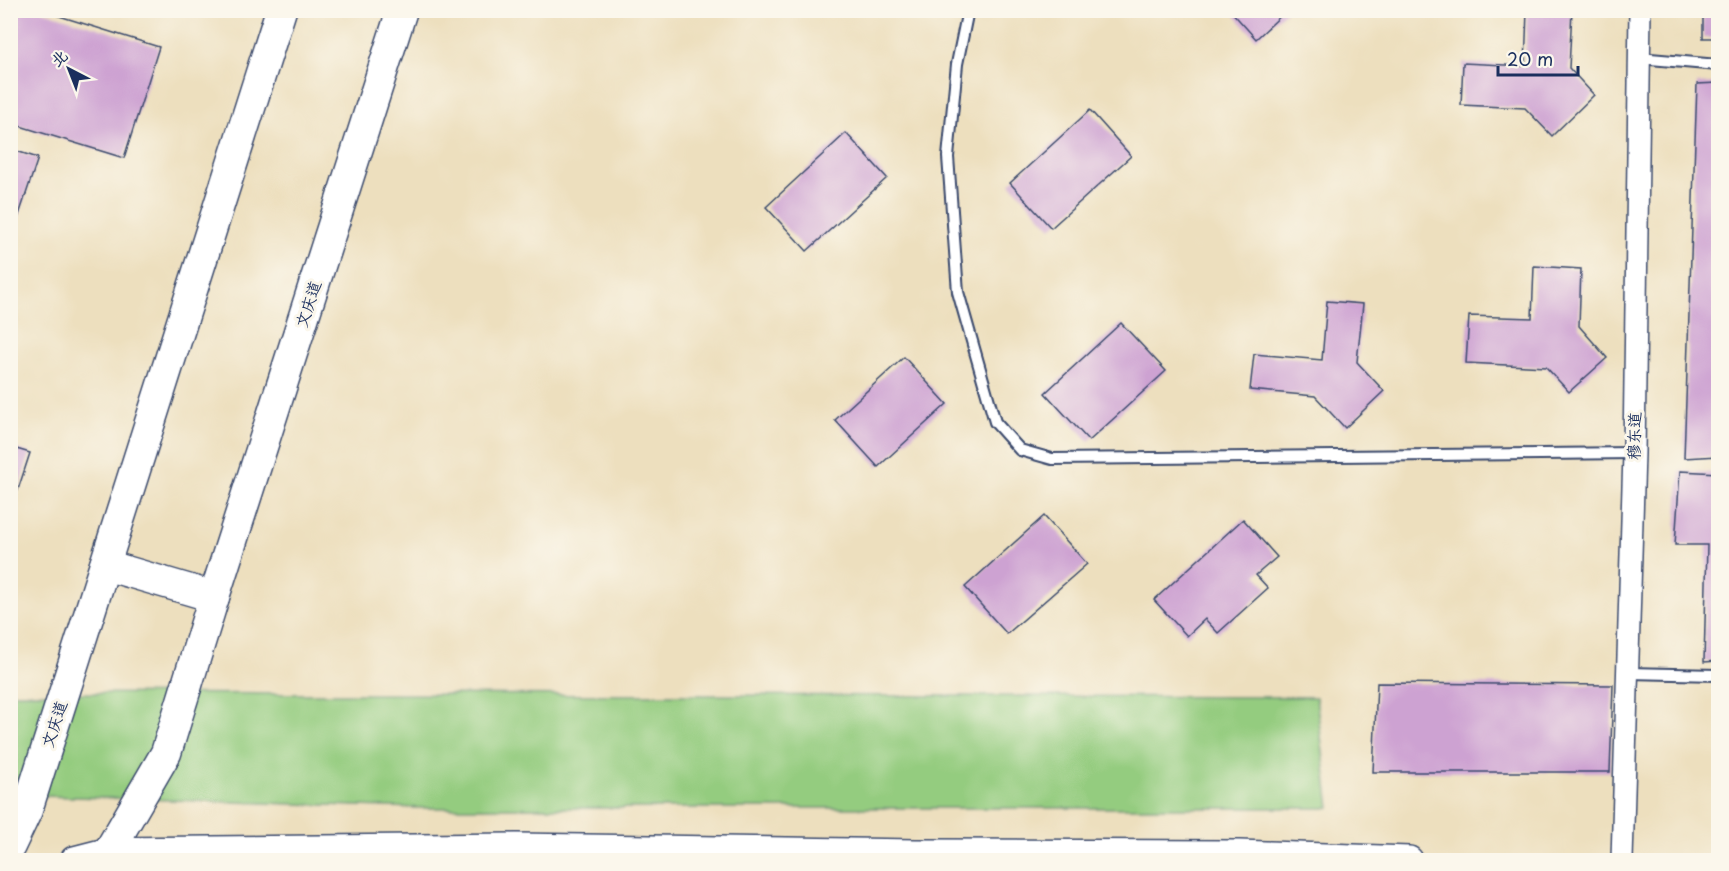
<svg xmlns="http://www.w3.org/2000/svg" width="1729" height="871" viewBox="0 0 1729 871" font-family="'Playpen Sans','LXGW WenKai TC',sans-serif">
<rect width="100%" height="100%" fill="#fbf7ec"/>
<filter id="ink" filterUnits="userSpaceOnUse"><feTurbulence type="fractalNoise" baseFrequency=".0167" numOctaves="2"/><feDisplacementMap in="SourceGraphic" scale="12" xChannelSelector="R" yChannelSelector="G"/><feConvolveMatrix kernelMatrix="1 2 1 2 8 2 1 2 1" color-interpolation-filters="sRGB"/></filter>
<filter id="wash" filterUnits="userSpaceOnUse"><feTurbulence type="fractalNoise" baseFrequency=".008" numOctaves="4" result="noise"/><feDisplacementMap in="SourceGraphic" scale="24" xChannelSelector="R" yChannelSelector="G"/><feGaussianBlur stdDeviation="1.35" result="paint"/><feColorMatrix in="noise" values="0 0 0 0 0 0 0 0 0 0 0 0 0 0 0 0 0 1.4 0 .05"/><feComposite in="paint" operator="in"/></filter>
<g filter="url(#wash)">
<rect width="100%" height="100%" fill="#eddfbe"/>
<polygon fill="#94cc7f" stroke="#587e6e" stroke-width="1.5" points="11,693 1316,697 1330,808 420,808 11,795"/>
<g id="blocks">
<g fill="#cda2d2">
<polygon points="10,10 40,10 159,47 124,158 10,123"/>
<polygon points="1230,10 1287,10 1256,39"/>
<polygon points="1527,10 1572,10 1569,68 1594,95 1552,136 1525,108 1461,105 1463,63 1525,66"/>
<rect x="1703" y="10" width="15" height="28"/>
<polygon points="1718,83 1718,456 1684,458 1697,84"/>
<polygon points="1090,110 1131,156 1051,228 1010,183"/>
<polygon points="846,133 887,178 807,251 766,207"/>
<polygon points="10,149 38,158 11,239 10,239"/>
<polygon points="1534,266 1581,269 1579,326 1607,358 1569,392 1546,367 1466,363 1469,316 1532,318"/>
<polygon points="1327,301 1363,304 1357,362 1384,391 1345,428 1315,396 1250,390 1254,354 1322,360"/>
<polygon points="1121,323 1166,371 1089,441 1045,393"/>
<polygon points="904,357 947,404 878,467 835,420"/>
<polygon points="10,447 30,453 11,511 10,511"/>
<polygon points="1680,471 1718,473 1718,661 1704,662 1707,545 1675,545"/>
<polygon points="1044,516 1087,564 1007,634 965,587"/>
<polygon points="1243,519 1277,557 1256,575 1268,588 1218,633 1205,619 1187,636 1154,600"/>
<polygon points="1377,683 1613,685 1610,772 1373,772"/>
</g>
</g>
</g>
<g filter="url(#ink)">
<use href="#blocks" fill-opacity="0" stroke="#3a496c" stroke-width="1.5"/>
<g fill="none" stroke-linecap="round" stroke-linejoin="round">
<defs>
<g id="service">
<polyline points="968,10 957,64 948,157 958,292 995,422 1020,450 1052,459 1634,453"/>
<polyline points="1639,58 1718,65"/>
<polyline points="1628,673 1718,675"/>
</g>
<polyline id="minor" points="1622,860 1634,453 1640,10"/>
<polyline id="tertiary" points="74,860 109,851 516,847 916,853 1239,854 1409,860"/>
<g id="secondary">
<polyline points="105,565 214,597 402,10"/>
<polyline points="10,846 27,810 281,10"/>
<polyline points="105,860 109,851 166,753 214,597"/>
</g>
</defs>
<use href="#service" stroke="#3a496c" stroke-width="14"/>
<use href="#minor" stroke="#3a496c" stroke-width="24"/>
<use href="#tertiary" stroke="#3a496c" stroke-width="30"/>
<use href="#secondary" stroke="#3a496c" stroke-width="33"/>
<use href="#service" stroke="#fff" stroke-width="10"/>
<use href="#minor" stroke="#fff" stroke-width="21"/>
<use href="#tertiary" stroke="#fff" stroke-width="27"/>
<use href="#secondary" stroke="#fff" stroke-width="30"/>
</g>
</g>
<g text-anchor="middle" stroke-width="6" stroke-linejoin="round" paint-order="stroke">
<g font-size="16" fill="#1b2f5e" stroke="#fbf7ec">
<text transform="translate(308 304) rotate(-72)" y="6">文庆道</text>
<text transform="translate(1634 436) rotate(-89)" y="6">穆东道</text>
<text transform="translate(54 724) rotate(-72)" y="6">文庆道</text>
</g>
</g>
<rect width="1729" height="871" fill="none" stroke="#fbf7ec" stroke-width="36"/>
<g transform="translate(69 69) rotate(318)" stroke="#fbf7ec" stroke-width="4.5" paint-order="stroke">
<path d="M0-4.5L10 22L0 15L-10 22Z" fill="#1b2f5e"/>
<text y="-9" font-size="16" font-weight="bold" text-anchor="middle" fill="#1b2f5e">北</text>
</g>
<path d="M1498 66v9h80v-9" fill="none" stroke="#1b2f5e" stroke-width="3"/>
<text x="1507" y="66" font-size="18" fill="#1b2f5e" stroke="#fbf7ec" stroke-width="4.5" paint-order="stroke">20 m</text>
</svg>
